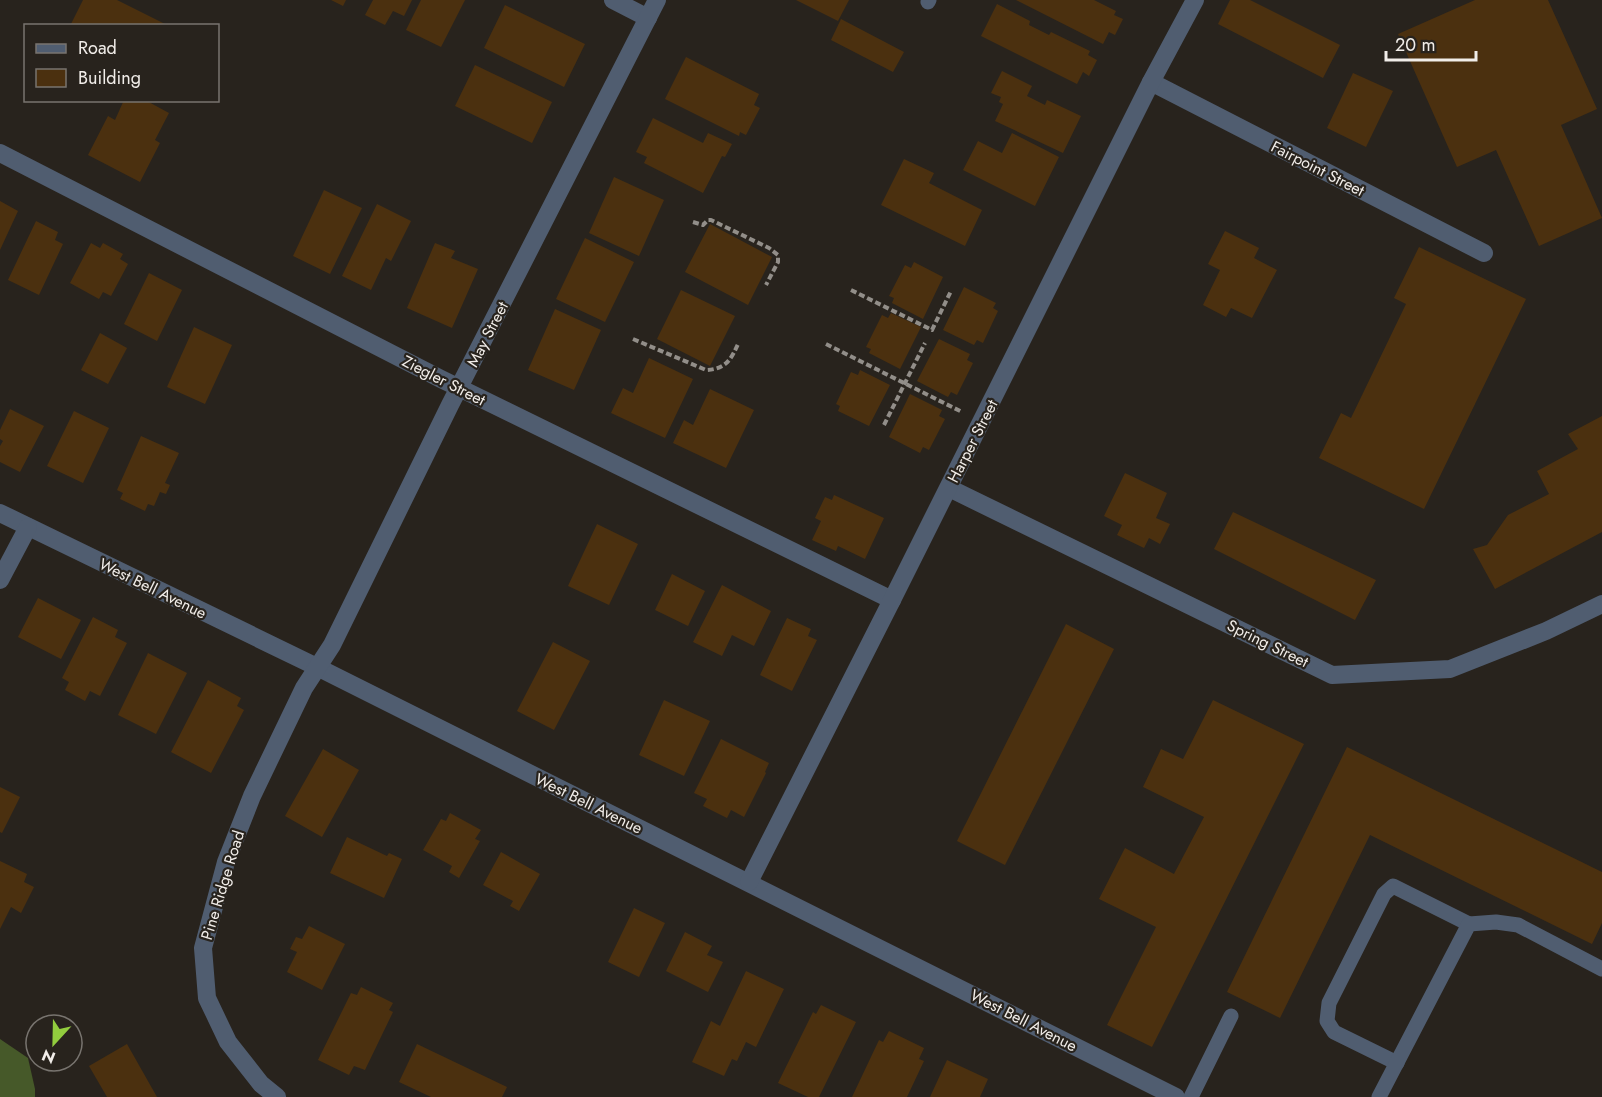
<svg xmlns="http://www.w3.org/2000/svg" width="1602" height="1097" viewBox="0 0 1602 1097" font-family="Jost,sans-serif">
<rect width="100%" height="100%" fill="#28231d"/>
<polygon fill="#465929" points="0,1039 28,1058 35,1089 35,1097 0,1097"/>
<g fill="#4b300f">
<polygon points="83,0 117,0 169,26 75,26 71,24"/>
<polygon points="331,0 346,0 343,6"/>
<polygon points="373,0 412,0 404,16 393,11 385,25 365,15"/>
<polygon points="421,0 465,0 441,47 406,30"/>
<polygon points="796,0 849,0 838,21"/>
<polygon points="1016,0 1094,0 1116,11 1114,15 1123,19 1115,35 1109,32 1103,44"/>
<polygon points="1230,0 1250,0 1340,45 1323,78 1218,24"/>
<polygon points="1475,0 1548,0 1597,109 1561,125 1602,218 1539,246 1496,150 1457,167 1398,34"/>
<polygon points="997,4 1030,21 1029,25 1049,35 1051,32 1090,51 1088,55 1097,60 1089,76 1083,72 1077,84 981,36"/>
<polygon points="505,5 585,44 564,87 484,48"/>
<polygon points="841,19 904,52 893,72 831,40"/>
<polygon points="686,57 759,94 754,105 760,108 746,135 740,132 739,136 665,99"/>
<polygon points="475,65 552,102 532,143 455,106"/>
<polygon points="1002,71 1032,86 1027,96 1045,105 1047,100 1081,116 1063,153 995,121 1003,104 999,102 1001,97 991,93"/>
<polygon points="1353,73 1393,91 1366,147 1327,128"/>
<polygon points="124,100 145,100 169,113 155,140 160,143 140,182 88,155 108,116 115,120"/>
<polygon points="653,118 703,143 708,133 732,144 725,157 722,156 703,193 644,163 647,157 636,152"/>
<polygon points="1012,133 1059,157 1035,206 963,170 978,141 1002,153"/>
<polygon points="904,159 934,173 929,183 982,210 965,246 881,205"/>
<polygon points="614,177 664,200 639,256 589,233"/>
<polygon points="324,190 362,208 330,274 293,256"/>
<polygon points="0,201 18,211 0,250"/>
<polygon points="377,204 411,221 391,261 386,258 371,290 342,276"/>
<polygon points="36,221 58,232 55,240 63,244 39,295 8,280"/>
<polygon points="710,224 772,257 748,305 685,272"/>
<polygon points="1225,231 1259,248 1254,258 1277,270 1252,318 1231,308 1226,317 1203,305 1220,270 1208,264"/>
<polygon points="585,238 634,262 605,322 556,299"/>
<polygon points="91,243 100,248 103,243 123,254 120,259 128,264 111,296 103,292 99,299 70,283"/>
<polygon points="435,243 455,251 451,258 478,269 452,328 407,308"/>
<polygon points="1419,247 1526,299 1424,509 1319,458 1341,413 1351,418 1406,304 1394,298"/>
<polygon points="914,262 943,277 923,319 892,303 894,298 889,296 905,265 911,268"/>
<polygon points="149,273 182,290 157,341 124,324"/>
<polygon points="964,287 996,303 993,308 998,311 983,343 977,340 974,345 943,330"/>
<polygon points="681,290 735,316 710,366 657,339"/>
<polygon points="555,309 601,330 574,390 528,370"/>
<polygon points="891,313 921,327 900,369 869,353 871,349 866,347 882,315 888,318"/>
<polygon points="194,327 232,345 205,404 167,387"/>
<polygon points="100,333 127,348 108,384 81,370"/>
<polygon points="939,339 970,354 967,360 973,363 957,395 951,392 948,397 917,381"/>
<polygon points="649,358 693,379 665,438 611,413 623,388 633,393"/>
<polygon points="860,370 890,385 869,426 838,411 840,406 836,404 851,372 858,375"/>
<polygon points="710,389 754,410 726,468 673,443 684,420 693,425"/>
<polygon points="910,394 942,410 939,416 945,419 929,450 923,447 920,453 889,437"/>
<polygon points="10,409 44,426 20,472 0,462 0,446 3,441 0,439 0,430"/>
<polygon points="74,411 109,428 83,483 47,466"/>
<polygon points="1602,416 1602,532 1495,589 1473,549 1487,545 1508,515 1549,494 1537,471 1578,449 1568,434"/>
<polygon points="141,436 179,453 165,483 170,485 166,494 160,492 154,506 148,504 145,511 120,499 123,493 117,490"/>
<polygon points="1125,473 1167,493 1156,518 1170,524 1160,544 1149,538 1144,548 1117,535 1122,525 1104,516"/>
<polygon points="834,495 884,518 865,559 838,546 836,551 812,540 821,521 815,518 825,497 832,500"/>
<polygon points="1233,512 1376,580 1355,620 1214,549"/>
<polygon points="597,524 638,544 609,605 568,586"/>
<polygon points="672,574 705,591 688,626 655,610"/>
<polygon points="722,585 771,611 754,646 732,635 722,656 693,642"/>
<polygon points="38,598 81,620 61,659 18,637"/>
<polygon points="93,617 118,630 115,637 127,643 100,696 90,691 85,701 65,690 69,682 62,678"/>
<polygon points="787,618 811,629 808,636 817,640 792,691 760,675"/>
<polygon points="1066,624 1114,649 1005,865 957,841"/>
<polygon points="553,642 590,661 554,730 517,711"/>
<polygon points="148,653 187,673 156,734 118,715"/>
<polygon points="208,680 241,698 237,706 244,710 211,773 171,752"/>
<polygon points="664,700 710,721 684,776 639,755"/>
<polygon points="1213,700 1304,744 1152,1047 1107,1025 1156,927 1099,899 1125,848 1174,874 1176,870 1204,817 1143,787 1161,749 1183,759"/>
<polygon points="721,739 769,763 765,772 766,773 744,817 731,810 727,818 703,806 707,799 694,793"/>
<polygon points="1347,747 1602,872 1602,923 1592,944 1370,835 1280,1018 1227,992"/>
<polygon points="323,749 359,770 322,837 285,816"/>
<polygon points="0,787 20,797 2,833 0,832"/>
<polygon points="450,813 481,830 475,839 480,841 459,878 449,872 452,866 423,850 441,819 446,821"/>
<polygon points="347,837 387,856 389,853 402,859 384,898 330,873"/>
<polygon points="501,852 540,874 519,911 510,906 513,901 483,885"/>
<polygon points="0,861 27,874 24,882 34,887 21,913 11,907 0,929"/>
<polygon points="634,908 665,923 639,977 608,962"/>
<polygon points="309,926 345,944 322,990 287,972 297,952 290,949 296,937 302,939"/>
<polygon points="685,932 712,946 707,955 723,962 708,992 666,971"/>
<polygon points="746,971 784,989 756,1047 746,1042 737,1061 732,1059 724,1076 692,1062 711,1021 720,1026"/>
<polygon points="361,987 393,1003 389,1010 393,1012 365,1070 354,1066 349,1075 318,1060 351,993 357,995"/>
<polygon points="821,1005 856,1022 819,1097 808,1097 778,1083 813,1012 816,1014"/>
<polygon points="889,1031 924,1048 919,1059 924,1061 907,1097 852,1097 879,1040 883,1042"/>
<polygon points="127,1044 157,1097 107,1097 89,1066"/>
<polygon points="417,1044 507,1087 502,1097 431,1097 399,1082"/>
<polygon points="947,1060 988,1079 980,1097 930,1097"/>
</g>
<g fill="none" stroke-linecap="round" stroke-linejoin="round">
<g stroke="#928e89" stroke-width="4" stroke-dasharray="6 3" stroke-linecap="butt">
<polyline points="693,222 703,225 708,220 711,220 769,248 778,255 778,262 766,285"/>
<polyline points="851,290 932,330 951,291"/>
<path d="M633 339 706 370C727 369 731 359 739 342"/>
<polyline points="826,344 962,412"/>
<polyline points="884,425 925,343"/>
</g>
<g stroke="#505d70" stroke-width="15">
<polyline points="928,2 929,0"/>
<polyline points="1397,1063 1334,1032 1327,1021 1329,1003 1384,894 1393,886 1469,924"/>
<polyline points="1191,1097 1231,1016"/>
<polyline points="1379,1097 1469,924 1496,922 1518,925 1602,969"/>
</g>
<g stroke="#505d70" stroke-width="18">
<polyline points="613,0 648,18"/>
<polyline points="1151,82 1484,253"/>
<polyline points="0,153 441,379 892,600"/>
<polyline points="949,488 1332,675 1450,669 1546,631 1602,604"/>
<polyline points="0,513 317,667 1176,1097"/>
<polyline points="0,580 28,527"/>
<polyline points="749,882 892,600 1151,82 1195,0"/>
<polyline points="277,1097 261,1084 228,1042 207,998 203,948 226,862 252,796 304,688 332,645 450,405 657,0"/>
</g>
</g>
<g text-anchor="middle" stroke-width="4.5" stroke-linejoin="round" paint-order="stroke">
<g font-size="16" fill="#f1ede9" stroke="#28231d">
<text transform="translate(1318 168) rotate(27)" y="6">Fairpoint Street</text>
<text transform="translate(487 334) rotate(-63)" y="6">May Street</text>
<text transform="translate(444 380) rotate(27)" y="6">Ziegler Street</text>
<text transform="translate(972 441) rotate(-63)" y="6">Harper Street</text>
<text transform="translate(153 588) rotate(26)" y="6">West Bell Avenue</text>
<text transform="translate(1268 643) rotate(26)" y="6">Spring Street</text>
<text transform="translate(589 803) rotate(26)" y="6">West Bell Avenue</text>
<text transform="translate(222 885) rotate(-73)" y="6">Pine Ridge Road</text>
<text transform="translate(1024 1020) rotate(27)" y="6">West Bell Avenue</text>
</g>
</g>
<rect x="24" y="24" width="195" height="78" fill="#28231d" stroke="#78746f" stroke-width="1.5"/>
<rect x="36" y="44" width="30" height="9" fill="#505d70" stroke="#78746f" stroke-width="1.5"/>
<text x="78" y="54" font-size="18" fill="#f1ede9">Road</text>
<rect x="36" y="69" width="30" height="18" fill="#4b300f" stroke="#78746f" stroke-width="1.5"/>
<text x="78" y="84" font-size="18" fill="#f1ede9">Building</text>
<g transform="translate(54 1043) rotate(202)"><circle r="28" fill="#28231d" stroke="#78746f" stroke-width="1.5"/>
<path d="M0-4.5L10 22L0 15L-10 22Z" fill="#92cd3e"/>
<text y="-9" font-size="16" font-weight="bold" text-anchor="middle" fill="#f1ede9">N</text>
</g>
<path d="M1386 51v9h90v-9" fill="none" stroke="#f1ede9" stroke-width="3"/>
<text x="1395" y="51" font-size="18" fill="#f1ede9" stroke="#28231d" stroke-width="4.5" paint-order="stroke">20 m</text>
</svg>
